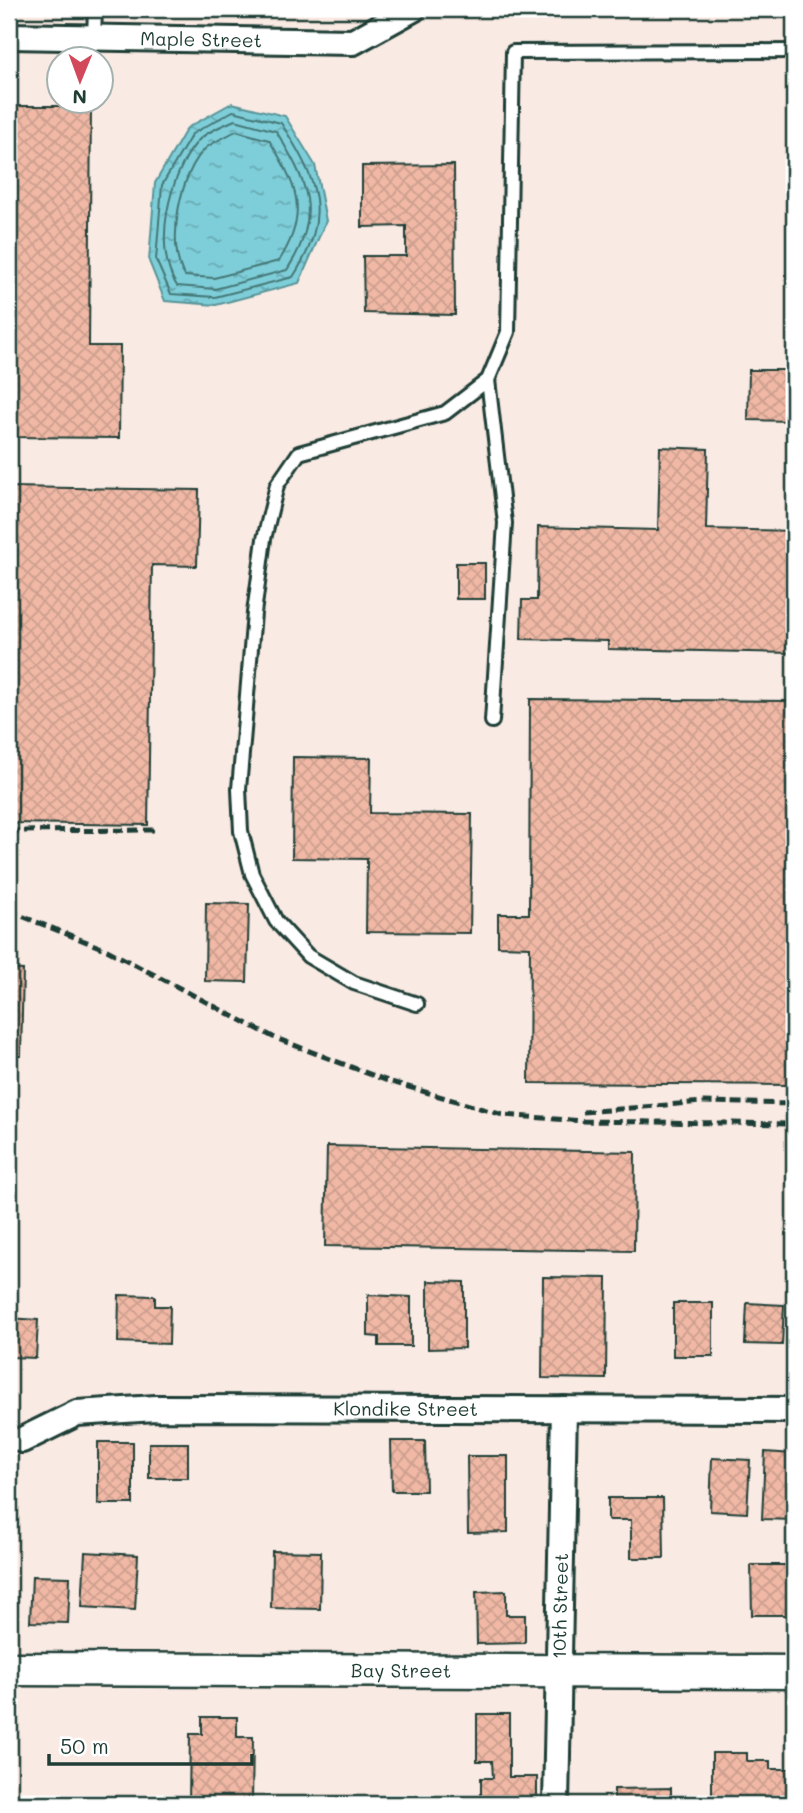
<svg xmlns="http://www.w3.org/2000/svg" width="803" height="1813" viewBox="0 0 803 1813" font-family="Mali,sans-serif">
<defs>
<pattern id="water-ripples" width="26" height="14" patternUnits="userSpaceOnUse" patternTransform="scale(1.75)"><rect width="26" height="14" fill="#7eced9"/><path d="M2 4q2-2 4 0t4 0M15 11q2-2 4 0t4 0" fill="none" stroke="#67a8b1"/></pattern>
<pattern id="building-cross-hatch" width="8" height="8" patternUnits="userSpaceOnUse" patternTransform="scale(1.75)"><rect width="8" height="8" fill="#f0b8a5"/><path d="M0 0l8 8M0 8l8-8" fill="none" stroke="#cd9f8f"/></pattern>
</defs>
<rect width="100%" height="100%" fill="#faeae4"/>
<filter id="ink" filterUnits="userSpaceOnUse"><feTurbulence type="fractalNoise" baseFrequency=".0143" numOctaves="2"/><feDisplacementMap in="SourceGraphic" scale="14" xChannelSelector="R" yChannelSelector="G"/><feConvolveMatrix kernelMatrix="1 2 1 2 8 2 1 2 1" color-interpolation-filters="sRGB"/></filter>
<g filter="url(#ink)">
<polygon fill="url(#water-ripples)" stroke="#589497" stroke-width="2" points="232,103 285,116 315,165 326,221 299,283 216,305 165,301 149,261 155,183 187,128"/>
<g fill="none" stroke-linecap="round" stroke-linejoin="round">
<g stroke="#457776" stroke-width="2">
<path d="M233 111 281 123C318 181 333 215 293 277L215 297 171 294 156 260 162 185 192 134Z"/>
<path d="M235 120 276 131C308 183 323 214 287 270L215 289 177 286C152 248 169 175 197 142 205 132 224 125 235 120Z"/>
<path d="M236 131 269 140C297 185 310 213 279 261L214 278 185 276C165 247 180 170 207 147 215 141 227 136 236 131Z"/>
</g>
</g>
<g fill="url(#building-cross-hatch)" stroke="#1f3d34" stroke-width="2">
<polygon points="9,106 91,106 89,346 120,346 119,438 9,437"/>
<polygon points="454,165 455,315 364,313 363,256 406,256 406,226 362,227 362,166"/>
<polygon points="749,370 794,370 794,421 748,420"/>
<polygon points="660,447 708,449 706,529 794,531 794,653 608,649 608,641 521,639 522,600 537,600 538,527 658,530"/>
<polygon points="9,487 199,490 197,566 152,565 148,825 9,823"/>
<rect x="456" y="563" width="29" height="36"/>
<polygon points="530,699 794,701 794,1085 529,1083 530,947 498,946 498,914 529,914"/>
<polygon points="293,757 371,758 370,813 472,814 470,933 366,932 367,859 292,858"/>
<polygon points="206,903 249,904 247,982 205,981"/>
<polygon points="9,969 23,970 21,1056 9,1056"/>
<polygon points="327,1146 635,1152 634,1251 325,1246"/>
<polygon points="543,1277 607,1278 606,1379 542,1378"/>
<polygon points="428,1281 464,1282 464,1348 428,1349"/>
<polygon points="119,1295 155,1296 155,1306 170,1306 169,1344 118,1342"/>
<polygon points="368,1295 411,1297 411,1346 379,1346 379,1337 368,1336"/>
<rect x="673" y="1303" width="40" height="53"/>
<polygon points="747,1303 784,1305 782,1345 745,1344"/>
<polygon points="9,1318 38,1320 36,1358 9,1357"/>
<polygon points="391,1441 425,1441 426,1491 392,1491"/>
<rect x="98" y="1442" width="35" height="62"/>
<rect x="149" y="1443" width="39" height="35"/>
<polygon points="765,1452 794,1454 794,1520 762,1519"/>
<polygon points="467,1456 508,1456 508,1532 468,1533"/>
<polygon points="712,1458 750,1460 747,1513 710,1511"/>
<polygon points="608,1498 663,1498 664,1558 631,1558 631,1520 608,1520"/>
<polygon points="272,1551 321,1552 320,1609 271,1608"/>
<polygon points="85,1552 138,1555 135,1610 82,1607"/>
<polygon points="751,1565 787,1565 787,1615 752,1615"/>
<polygon points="32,1576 70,1577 68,1623 30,1622"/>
<polygon points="506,1591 506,1615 525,1615 525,1643 477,1644 476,1592"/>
<polygon points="477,1714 509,1714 509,1777 537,1777 537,1804 481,1804 481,1778 493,1778 492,1761 477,1761"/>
<polygon points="202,1717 237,1717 237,1737 253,1737 252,1804 189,1804 190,1734 202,1734"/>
<polygon points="712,1753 747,1753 747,1761 770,1761 770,1769 794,1769 794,1804 712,1804"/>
<polygon points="671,1788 671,1804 614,1804 614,1789"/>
</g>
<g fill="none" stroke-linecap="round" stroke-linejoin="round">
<defs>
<g id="service">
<polyline points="94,37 95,9"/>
<polyline points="488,380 505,523 492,721"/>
<polyline points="417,1004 354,983 308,956 276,921 252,874 241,831 239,789 254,613 264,539 277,485 299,453 445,413 488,380 508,332 513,52 794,51"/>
</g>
<g id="minor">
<path id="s1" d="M9 36 353 42 413 9"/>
<path id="s2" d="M22 1440 77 1413 156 1408 794 1410"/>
<path id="s3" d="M556 1804 564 1409"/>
</g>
<g id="tertiary">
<path id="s4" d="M9 1669 794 1672"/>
</g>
</defs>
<use href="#service" stroke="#1f3d34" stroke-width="18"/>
<use href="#minor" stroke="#1f3d34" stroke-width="30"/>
<use href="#tertiary" stroke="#1f3d34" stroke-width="37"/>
<use href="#service" stroke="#fff" stroke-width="12"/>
<use href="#minor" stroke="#fff" stroke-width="24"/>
<use href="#tertiary" stroke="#fff" stroke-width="32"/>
<g stroke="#1f3d34" stroke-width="5" stroke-dasharray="10 5" stroke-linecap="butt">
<polyline points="9,831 155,830"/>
<polyline points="9,911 107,950 273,1037 385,1080 503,1115 582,1121 794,1124"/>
<polyline points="583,1112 702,1102 794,1104"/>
</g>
</g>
</g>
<g text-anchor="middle" stroke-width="6" stroke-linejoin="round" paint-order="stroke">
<g font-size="19" fill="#1f3d34" stroke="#fff">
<text dy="7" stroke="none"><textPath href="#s1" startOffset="192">Maple Street</textPath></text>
<text dy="7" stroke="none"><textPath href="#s2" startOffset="390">Klondike Street</textPath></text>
<text dy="7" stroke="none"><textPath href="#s3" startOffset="198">10th Street</textPath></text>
<text dy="7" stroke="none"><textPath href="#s4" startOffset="392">Bay Street</textPath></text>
</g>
</g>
<rect width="803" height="1813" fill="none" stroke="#fff" stroke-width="35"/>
<rect x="18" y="18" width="768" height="1778" fill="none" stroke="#1f3d34" stroke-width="2.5" filter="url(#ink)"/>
<g transform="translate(80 80) rotate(181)"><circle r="33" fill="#ffffff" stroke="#a5b1ae" stroke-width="2"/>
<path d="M0-5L12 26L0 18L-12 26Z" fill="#d1495b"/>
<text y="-10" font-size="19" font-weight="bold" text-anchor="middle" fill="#1f3d34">N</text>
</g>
<path d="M49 1754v10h203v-10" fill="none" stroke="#1f3d34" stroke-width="3.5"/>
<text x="60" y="1754" font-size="21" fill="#1f3d34" stroke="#ffffff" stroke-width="5" paint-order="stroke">50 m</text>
</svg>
